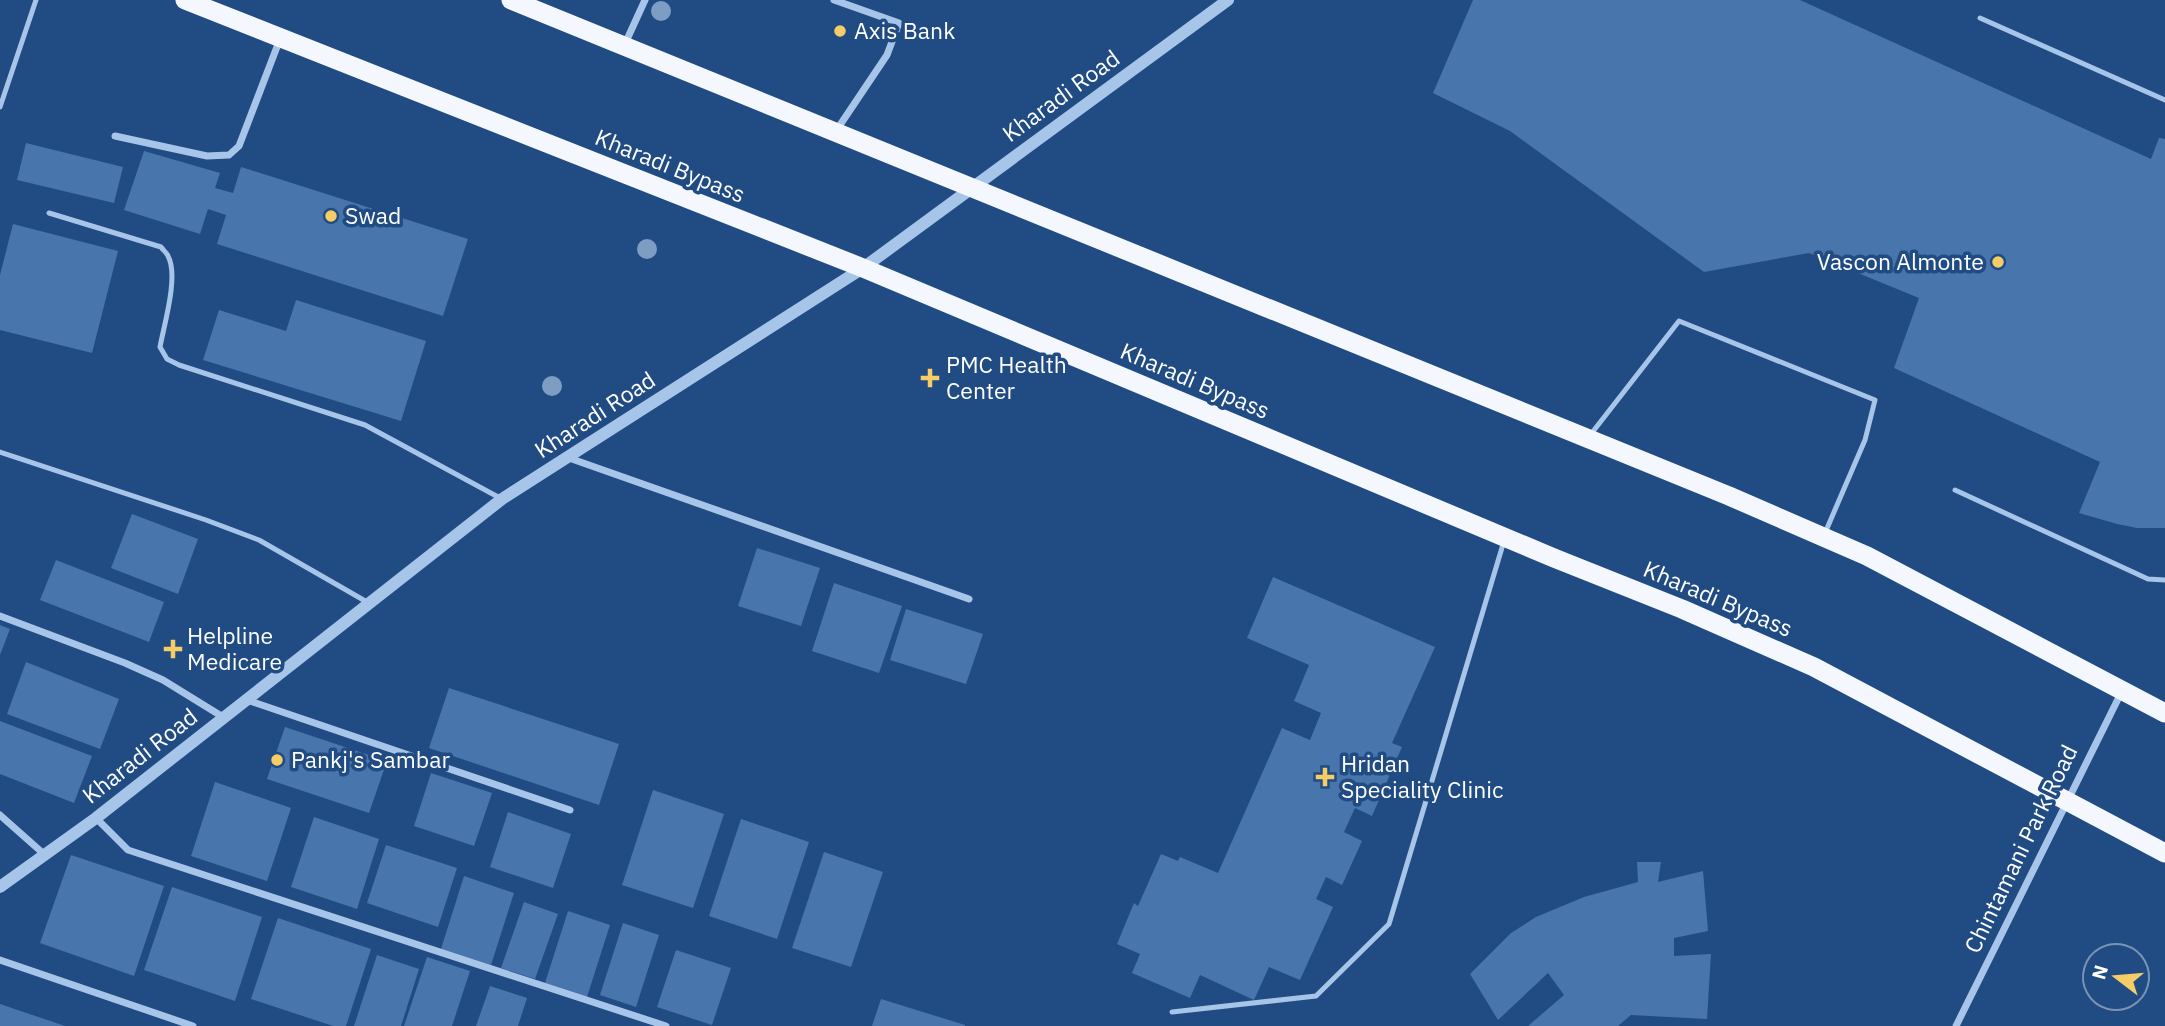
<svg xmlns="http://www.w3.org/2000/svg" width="2165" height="1026" viewBox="0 0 2165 1026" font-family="'IBM Plex Sans',sans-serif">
<rect width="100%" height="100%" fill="#204c83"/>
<g fill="#4875ab">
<polygon points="1473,0 1800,0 2151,159 2159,138 2165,139 2165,528 2137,528 2117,524 2079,513 2100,462 1894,368 1919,298 1809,253 1704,272 1510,131 1433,93"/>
<polygon points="26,143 123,167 114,203 17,180"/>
<polygon points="144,151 220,173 215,188 233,193 241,167 468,239 443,316 217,244 226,215 208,209 200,234 124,210"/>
<polygon points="13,224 118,251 92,353 0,330 0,275"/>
<polygon points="296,300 426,341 401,421 203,360 219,310 286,331"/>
<polygon points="132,514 198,539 178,594 111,568"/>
<polygon points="757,548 820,568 801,626 738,606"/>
<polygon points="56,560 164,602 149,642 40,600"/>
<polygon points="1273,577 1435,647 1392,743 1402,747 1372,816 1355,808 1344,832 1362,841 1342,885 1326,877 1316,899 1333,907 1300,980 1269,967 1254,1000 1200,975 1190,998 1132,973 1140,954 1117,944 1134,903 1138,906 1161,854 1178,861 1180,857 1218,873 1282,728 1310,740 1321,713 1294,701 1309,665 1247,638"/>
<polygon points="834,583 902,606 879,673 812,651"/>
<polygon points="906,609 983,634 966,684 890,660"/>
<polygon points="0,625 10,629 0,655"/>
<polygon points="26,662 119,699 100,749 7,714"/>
<polygon points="449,688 619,744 599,805 429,748"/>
<polygon points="0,721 92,756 74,803 0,774"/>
<polygon points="285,727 387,761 369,813 267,779"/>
<polygon points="431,773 492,793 474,846 414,826"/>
<polygon points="215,782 291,808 267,881 191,856"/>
<polygon points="653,790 724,814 693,908 622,885"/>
<polygon points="508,812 571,834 553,888 490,867"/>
<polygon points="314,817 379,839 357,909 291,887"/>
<polygon points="741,819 809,842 777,939 709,916"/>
<polygon points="386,845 457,868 438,927 367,903"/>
<polygon points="824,852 883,872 851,967 792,948"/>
<polygon points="71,855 164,886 134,976 40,943"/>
<polygon points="1637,862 1661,862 1658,882 1703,871 1708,931 1674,938 1674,956 1711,954 1707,1019 1631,1015 1618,1026 1528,1026 1564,995 1548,973 1498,1020 1470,974 1511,933 1536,917 1584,897 1638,882"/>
<polygon points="464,876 514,893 491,965 441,949"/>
<polygon points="172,887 262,917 235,1001 144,970"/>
<polygon points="524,902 558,914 535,979 501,968"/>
<polygon points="568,911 610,925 587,997 545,983"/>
<polygon points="278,918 371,949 346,1026 333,1026 251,999"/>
<polygon points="623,923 659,935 636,1007 600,995"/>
<polygon points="676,950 731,968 712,1025 657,1007"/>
<polygon points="377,955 419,969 401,1026 354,1026"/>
<polygon points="427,957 470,971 452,1026 404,1026"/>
<polygon points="490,986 527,998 518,1026 476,1026"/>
<polygon points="881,999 965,1025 965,1026 872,1026"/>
<polygon points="0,1004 65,1026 0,1026"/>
</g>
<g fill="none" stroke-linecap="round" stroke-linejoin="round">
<g stroke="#a7c5e9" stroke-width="5">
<polyline points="1980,18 2165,100"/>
<polyline points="0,107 36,0"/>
<path d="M49 213 161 247C163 250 167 253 168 256 179 276 164 325 160 347L167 359 179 365 365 425 500 498"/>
<polyline points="1591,434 1679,321 1875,400 1865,440 1825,533"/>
<polyline points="0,452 206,520 259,540 367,602"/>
<polyline points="1955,490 2148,579 2165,580"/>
<polyline points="1172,1012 1316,996 1389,924 1504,541"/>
</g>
<g stroke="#a7c5e9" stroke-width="7">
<polyline points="834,0 899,23 887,55 836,131"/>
<polyline points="624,46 645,0"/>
<polyline points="115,136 207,156 229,155 239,146 280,39"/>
<polyline points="569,458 969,599"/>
<polyline points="0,616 125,663 163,680 223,717"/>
<polyline points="247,700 570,810"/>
<polyline points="0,815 45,855"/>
<polyline points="96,818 128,850 666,1026"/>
<polyline points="0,960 193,1026"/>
<polyline points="1956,1026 2122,691"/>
</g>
<polyline stroke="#a7c5e9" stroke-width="12" points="0,887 96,818 502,499 863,268 1228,0"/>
<g stroke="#f4f8fe" stroke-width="19">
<polyline points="185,0 863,268 1554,558 1682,609 1814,667 2165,853"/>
<polyline points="511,0 1729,496 1867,556 2165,713"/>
</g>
</g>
<g fill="#7e9dc3">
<circle cx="661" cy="11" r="10"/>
<circle cx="647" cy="249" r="10"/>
<circle cx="552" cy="386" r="10"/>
</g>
<g fill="#f6cc67" stroke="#204c83" stroke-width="2.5">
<circle cx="840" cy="31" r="7"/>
<circle cx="331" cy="216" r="7"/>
<circle cx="1998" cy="262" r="7"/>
<path d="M926.5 367.5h7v7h7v7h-7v7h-7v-7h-7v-7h7z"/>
<path d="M169.5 638.5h7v7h7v7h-7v7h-7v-7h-7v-7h7z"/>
<circle cx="277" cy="760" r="7"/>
<path d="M1321.5 766.5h7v7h7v7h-7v7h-7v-7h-7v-7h7z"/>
</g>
<g text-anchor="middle" stroke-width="7" stroke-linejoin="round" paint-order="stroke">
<g font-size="23" fill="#fff" stroke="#204c83" text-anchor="start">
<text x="854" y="39">Axis Bank</text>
<text x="345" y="224">Swad</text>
<text x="1984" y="270" text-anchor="end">Vascon Almonte</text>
<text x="946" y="373">PMC Health<tspan x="946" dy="26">Center</tspan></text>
<text x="187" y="644">Helpline<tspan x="187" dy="26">Medicare</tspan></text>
<text x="291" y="768">Pankj's Sambar</text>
<text x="1341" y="772">Hridan<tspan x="1341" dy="26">Speciality Clinic</tspan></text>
</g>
<g font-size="23" fill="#fff" stroke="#204c83">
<text transform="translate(1061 96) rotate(-36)" y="8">Kharadi Road</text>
<text transform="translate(670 166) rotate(22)" y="8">Kharadi Bypass</text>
<text transform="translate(1195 381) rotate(23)" y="8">Kharadi Bypass</text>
<text transform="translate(595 415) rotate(-33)" y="8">Kharadi Road</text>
<text transform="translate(1718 599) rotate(23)" y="8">Kharadi Bypass</text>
<text transform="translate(140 756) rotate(-38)" y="8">Kharadi Road</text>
<text transform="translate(2021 849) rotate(-64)" y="8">Chintamani Park Road</text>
</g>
</g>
<g transform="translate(2116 977) rotate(286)"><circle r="33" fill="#204c83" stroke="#7994b5" stroke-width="2"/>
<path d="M0-5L12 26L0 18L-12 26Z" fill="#f6cc67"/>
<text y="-10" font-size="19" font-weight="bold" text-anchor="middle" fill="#ffffff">N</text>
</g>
</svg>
